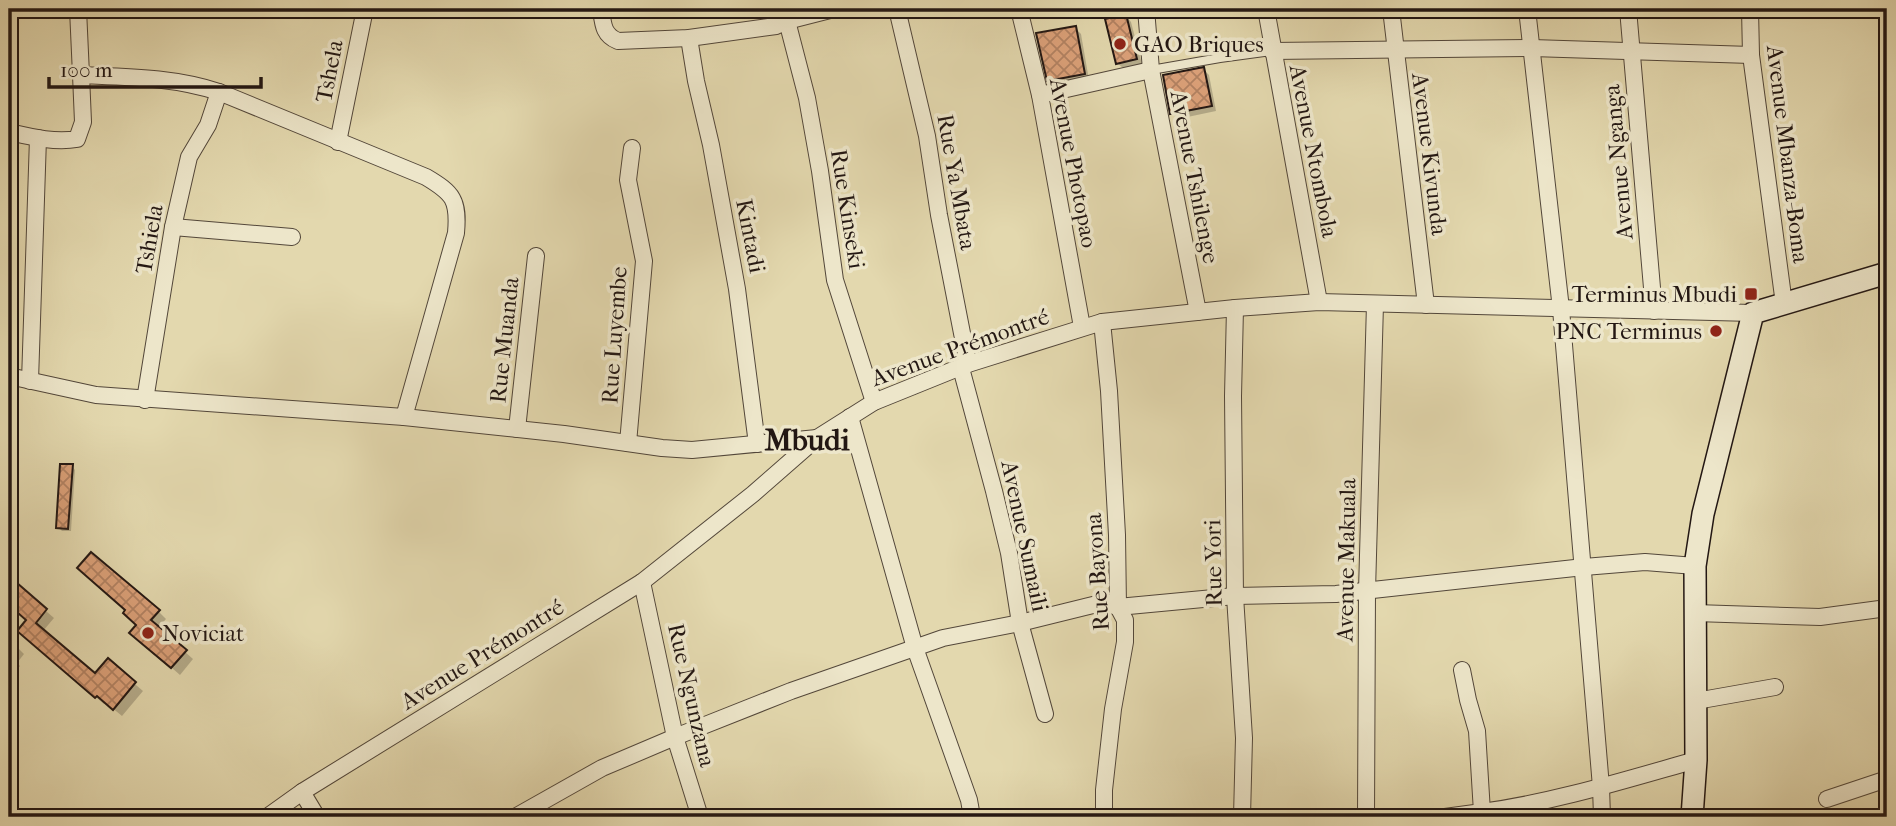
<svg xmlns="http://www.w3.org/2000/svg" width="1896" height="826" viewBox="0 0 1896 826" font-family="'IM FELL French Canon',serif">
<defs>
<pattern id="building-cross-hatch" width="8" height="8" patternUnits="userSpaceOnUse" patternTransform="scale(1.75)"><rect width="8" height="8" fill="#dba078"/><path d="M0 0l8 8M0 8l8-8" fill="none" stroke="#b18161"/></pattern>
</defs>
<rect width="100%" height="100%" fill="#e3d8ae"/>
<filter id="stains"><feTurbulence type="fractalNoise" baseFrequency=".00286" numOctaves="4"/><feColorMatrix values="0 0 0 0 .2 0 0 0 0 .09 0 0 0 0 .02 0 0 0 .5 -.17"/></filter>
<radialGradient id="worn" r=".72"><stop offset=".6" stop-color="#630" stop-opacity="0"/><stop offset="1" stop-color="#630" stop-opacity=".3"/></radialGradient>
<g fill="#0003">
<polygon points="1126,16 1131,22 1142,64 1123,68 1117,63"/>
<polygon points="1075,28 1081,34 1089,80 1055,86 1049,80"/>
<polygon points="1203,69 1209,75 1216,111 1178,119 1172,113"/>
<polygon points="72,466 75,470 71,531 62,531 58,527"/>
<polygon points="9,579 54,618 43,631 95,676 108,661 143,691 122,716 105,702 104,704 27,639 28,621 12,607 9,611"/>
<polygon points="158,611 166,619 158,628 193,659 180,675 132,633"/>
<polygon points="9,639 24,654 17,663 20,666 9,679"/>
</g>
<g fill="url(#building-cross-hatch)" stroke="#231713" stroke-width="2">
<polygon points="1126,14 1137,59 1116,64 1105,19"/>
<polygon points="1076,26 1085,74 1047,81 1036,33"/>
<polygon points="1204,67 1212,106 1170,114 1163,75"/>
<polygon points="60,464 73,464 68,529 56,528"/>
<polygon points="91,552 160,610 151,620 187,650 171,668 129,633 136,625 123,613 125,610 77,568"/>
<polygon points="9,576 47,609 36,623 95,673 108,658 136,682 113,710 97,696 95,698 17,631 26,620 9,605"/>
</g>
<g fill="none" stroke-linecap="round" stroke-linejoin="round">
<defs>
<polyline id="lane" points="1151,70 1220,58 1272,51"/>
<g id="street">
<polyline points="78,9 81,75"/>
<path d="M601 9C603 24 603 35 618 41L689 38 776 26 787 21 834 9"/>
<polyline points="897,9 927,136 939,215 968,364"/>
<polyline points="1019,9 1040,95 1082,327"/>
<polyline points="1146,9 1151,70 1198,312"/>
<polyline points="1266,9 1319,302"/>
<polyline points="1391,9 1426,305"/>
<polyline points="1527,9 1561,309 1601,787 1602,817"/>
<polyline points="1628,9 1654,311"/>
<polyline points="1750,9 1751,55 1784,304"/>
<polyline points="787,21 807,98 820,171 835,280 874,402"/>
<polyline points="689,38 696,81 711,145 737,289 757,444"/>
<polyline points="1272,51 1532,48 1751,55"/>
<polyline points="1040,95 1151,70"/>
<path d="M9 132C31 137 55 143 77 139L83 122 81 75C127 77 174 77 219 92L426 177C453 193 459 200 456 233L404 417"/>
<polyline points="338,142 365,9"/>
<polyline points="173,227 292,237"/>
<polyline points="1235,308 1233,396 1235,596 1244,738 1242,817"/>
<polyline points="1102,322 1109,391 1117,535 1118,607 1125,620 1125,642 1113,709 1104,790 1104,817"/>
<polyline points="961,368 994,491 1009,553 1020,623 1045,714"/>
<polyline points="9,376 96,395 404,417 564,434 662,448 692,450 817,438"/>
<polyline points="30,381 38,138"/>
<polyline points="145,400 173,227 189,157 208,125 219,92"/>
<polyline points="850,417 915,648 969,800 972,817"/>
<polyline points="517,429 536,256"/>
<polyline points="628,443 644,261 628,180 632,148"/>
<polyline points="642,582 675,737 700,817"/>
<polyline points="1695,613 1820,617 1887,608"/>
<polyline points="1696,701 1775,687"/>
<polyline points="302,792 317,817"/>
<polyline points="1827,799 1887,779"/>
<polyline points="267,817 302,792 642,582 753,494 817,438 874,402 968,364 1102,322 1235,308 1319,302 1753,313"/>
<polyline points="515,817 602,768 675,737 791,691 943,638 1020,623 1097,604 1105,603 1118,607 1235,596 1336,594 1584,567 1645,562 1695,566"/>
<polyline points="1366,817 1367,591 1375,304"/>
<polyline points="1445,817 1482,812 1477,731 1468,700 1462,670"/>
<path d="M1482 817V812C1555 802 1625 780 1696 760"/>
</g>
<polyline id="secondary" points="1692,817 1696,760 1695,566 1703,514 1753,313 1887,273"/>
</defs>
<use href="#lane" stroke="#53473a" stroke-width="10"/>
<use href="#street" stroke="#53473a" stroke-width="18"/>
<use href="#secondary" stroke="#231713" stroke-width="24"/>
<use href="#lane" stroke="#ede6ca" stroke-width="8"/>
<use href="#street" stroke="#ede6ca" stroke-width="16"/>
<use href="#secondary" stroke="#ede6ca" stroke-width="21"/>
</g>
<g fill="#8f2418" stroke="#ede6ca" stroke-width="2.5">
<circle cx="1120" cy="44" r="7"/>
<rect x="1744" y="287" width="14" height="14" rx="3.5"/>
<circle cx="1716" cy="331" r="7"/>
<circle cx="148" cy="633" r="7"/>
</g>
<g text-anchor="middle" stroke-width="7" stroke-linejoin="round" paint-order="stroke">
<g font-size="23" fill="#231713" stroke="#ede6ca" text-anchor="start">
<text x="1134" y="52">GAO Briques</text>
<text x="1737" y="302" text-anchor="end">Terminus Mbudi</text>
<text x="1702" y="339" text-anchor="end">PNC Terminus</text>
<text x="162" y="641">Noviciat</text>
</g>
<g font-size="23" fill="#231713" stroke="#ede6ca">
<text transform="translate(329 71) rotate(-79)" y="8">Tshela</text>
<text transform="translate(1314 151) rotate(79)" y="8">Avenue Ntombola</text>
<text transform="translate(1430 154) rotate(83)" y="8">Avenue Kivunda</text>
<text transform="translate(1788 154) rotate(83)" y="8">Avenue Mbanza-Boma</text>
<text transform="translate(1618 162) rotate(-95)" y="8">Avenue Nganga</text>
<text transform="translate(1074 163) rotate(79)" y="8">Avenue Photopao</text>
<text transform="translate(1195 177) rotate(79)" y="8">Avenue Tshilenge</text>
<text transform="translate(957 182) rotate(80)" y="8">Rue Ya Mbata</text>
<text transform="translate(848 209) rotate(81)" y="8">Rue Kinseki</text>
<text transform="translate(751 236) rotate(79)" y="8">Kintadi</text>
<text transform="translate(149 239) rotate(-80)" y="8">Tshiela</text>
<text transform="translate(614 335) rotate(-86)" y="8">Rue Luyembe</text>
<text transform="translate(504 340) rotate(-84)" y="8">Rue Muanda</text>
<text transform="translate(960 347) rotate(-20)" y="8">Avenue Prémontré</text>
<text transform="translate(1025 536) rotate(78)" y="8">Avenue Sumaili</text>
<text transform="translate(1346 560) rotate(-89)" y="8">Avenue Makuala</text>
<text transform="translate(1213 563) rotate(-91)" y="8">Rue Yori</text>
<text transform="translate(1097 572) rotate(-94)" y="8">Rue Bayona</text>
<text transform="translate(482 654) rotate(-32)" y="8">Avenue Prémontré</text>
<text transform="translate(692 695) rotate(77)" y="8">Rue Ngunzana</text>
</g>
<g font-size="30" font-weight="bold" fill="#231713" stroke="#ede6ca">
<text x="807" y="450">Mbudi</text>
</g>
</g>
<rect width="1896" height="826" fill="none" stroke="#e3d8ae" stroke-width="35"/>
<rect x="10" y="10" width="1875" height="805" fill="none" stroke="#231713" stroke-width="3.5"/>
<rect x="18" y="18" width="1861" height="791" fill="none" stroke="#231713" stroke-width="2"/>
<path d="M49 77v10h212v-10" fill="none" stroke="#231713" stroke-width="3.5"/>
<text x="60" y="77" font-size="21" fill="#231713" stroke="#ede6ca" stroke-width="5" paint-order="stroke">100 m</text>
<rect width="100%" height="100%" filter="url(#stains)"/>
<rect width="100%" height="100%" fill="url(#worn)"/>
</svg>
